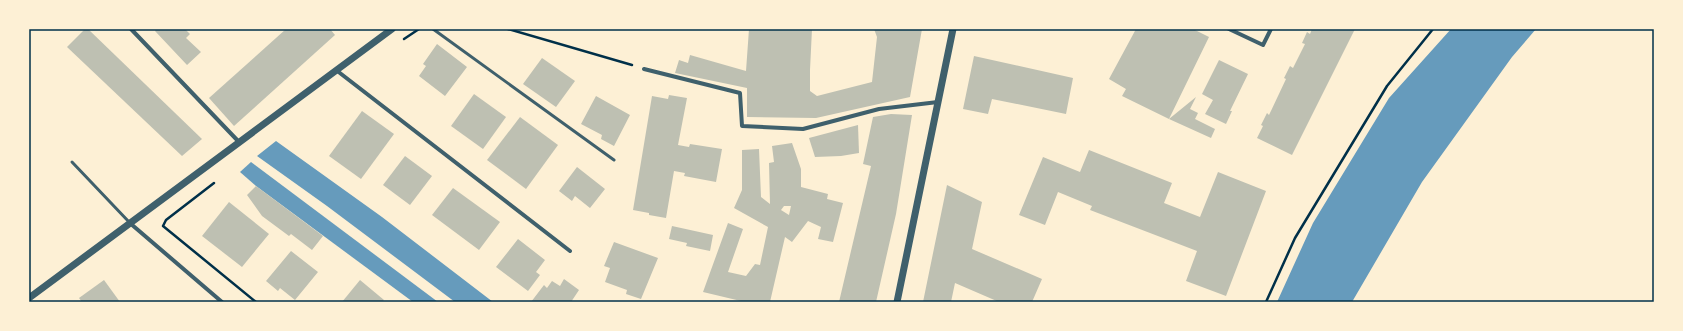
<svg xmlns="http://www.w3.org/2000/svg" width="1683" height="331" viewBox="0 0 1683 331" font-family="'Open Sans',sans-serif">
<rect width="100%" height="100%" fill="#fdf0d5"/>
<g fill="#669bbc">
<polygon points="1451,29 1536,29 1512,57 1422,182 1352,302 1277,302 1313,223 1389,98"/>
<polygon points="276,141 382,217 493,302 455,302 327,206 257,156"/>
<polygon points="251,162 438,302 413,302 256,186 240,172"/>
</g>
<g fill="#bec0b2" fill-rule="evenodd">
<polygon points="85,29 88,29 202,139 182,156 67,47"/>
<polygon points="156,29 185,29 190,34 186,38 201,52 187,65 155,31"/>
<polygon points="286,29 330,29 335,35 234,126 209,98"/>
<polygon points="749,29 812,29 810,70 810,91 817,96 872,82 877,37 874,29 922,29 910,97 816,118 747,117 747,88 675,73 679,60 688,63 690,55 746,71"/>
<polygon points="1136,29 1193,29 1209,37 1169,119 1122,96 1126,89 1109,79"/>
<polygon points="1312,29 1355,29 1292,155 1257,138 1263,126 1261,125 1267,113 1269,115 1286,79 1284,78 1290,66 1293,68 1305,44 1302,43 1307,32 1310,34"/>
<polygon points="437,44 467,67 445,96 419,76 426,66 423,64"/>
<polygon points="974,56 1073,78 1066,114 992,99 988,114 963,109"/>
<polygon points="542,58 575,81 556,107 523,84"/>
<polygon points="1219,60 1248,74 1230,111 1232,111 1226,124 1205,114 1213,100 1202,94"/>
<polygon points="474,94 506,117 483,149 451,126"/>
<polygon points="669,95 687,98 678,145 689,147 690,144 722,149 716,182 684,176 685,173 674,171 666,218 649,215 649,213 633,210 652,96 668,99"/>
<polygon points="596,96 630,115 614,146 601,139 602,135 581,124"/>
<polygon points="1196,97 1190,109 1198,113 1195,119 1215,129 1211,138 1169,119"/>
<polygon points="362,111 394,134 361,179 329,156"/>
<polygon points="891,114 912,115 896,214 876,302 839,302 871,166 863,164 873,117"/>
<polygon points="520,117 558,145 526,189 487,160"/>
<polygon points="858,125 859,153 841,156 815,157 809,138"/>
<path d="M792 143 801 169V187L828 194 827 199 843 203 833 242 818 239 821 227 808 221 792 242 785 237 770 302H745L703 292 728 223 743 229 728 272 746 276 755 264 760 265 768 227 734 208 742 190V150L759 149 761 197 770 204 769 163 774 162 772 146ZM784 206H791L789 215 781 210Z"/>
<polygon points="1089,150 1172,183 1164,203 1200,217 1218,172 1266,191 1226,296 1186,281 1197,251 1090,210 1092,206 1058,192 1045,225 1019,215 1043,157 1080,172"/>
<polygon points="405,156 432,176 410,205 383,185"/>
<polygon points="577,167 605,189 590,208 575,196 572,201 559,191"/>
<polygon points="947,185 982,202 972,249 1042,279 1032,302 999,302 955,283 951,302 923,302"/>
<polygon points="256,186 323,236 312,250 291,234 289,236 262,216 247,195"/>
<polygon points="453,188 500,222 479,250 432,215"/>
<polygon points="229,202 269,234 242,267 202,236"/>
<polygon points="672,226 713,235 710,251 686,246 687,243 669,239"/>
<polygon points="518,239 545,260 536,272 540,275 528,291 496,267"/>
<polygon points="614,242 658,258 641,299 626,294 627,290 605,282 610,268 604,266"/>
<polygon points="291,251 318,272 295,300 280,288 278,291 266,281"/>
<polygon points="564,279 579,290 571,302 531,302 544,285 547,288 552,281 560,286"/>
<polygon points="104,280 120,302 82,302 79,298"/>
<polygon points="360,280 384,300 382,302 342,302"/>
</g>
<g fill="none" stroke-linecap="round" stroke-linejoin="round">
<g stroke="#003049" stroke-width="2.5">
<polyline points="508,29 632,65"/>
<polyline points="404,39 419,29"/>
<polyline points="214,183 166,220 163,226 256,302"/>
<polyline points="1266,302 1295,238 1387,86 1433,29"/>
</g>
<g stroke="#3f606c" stroke-width="3">
<polyline points="433,29 614,160"/>
<polyline points="72,162 130,223"/>
</g>
<g stroke="#3f606c" stroke-width="4">
<polyline points="131,29 239,142"/>
<polyline points="1229,29 1263,45 1271,29"/>
<polyline points="644,69 740,93 742,126 803,129 879,109 938,102"/>
<polyline points="336,70 570,251"/>
<polyline points="131,224 222,302"/>
</g>
<g stroke="#3f606c" stroke-width="7">
<polyline points="29,298 392,29"/>
<polyline points="897,302 953,29"/>
</g>
</g>
<rect width="1683" height="331" fill="none" stroke="#fdf0d5" stroke-width="60"/>
<rect x="30" y="30" width="1623" height="271" fill="none" stroke="#003049" stroke-width="1.5"/>
</svg>
